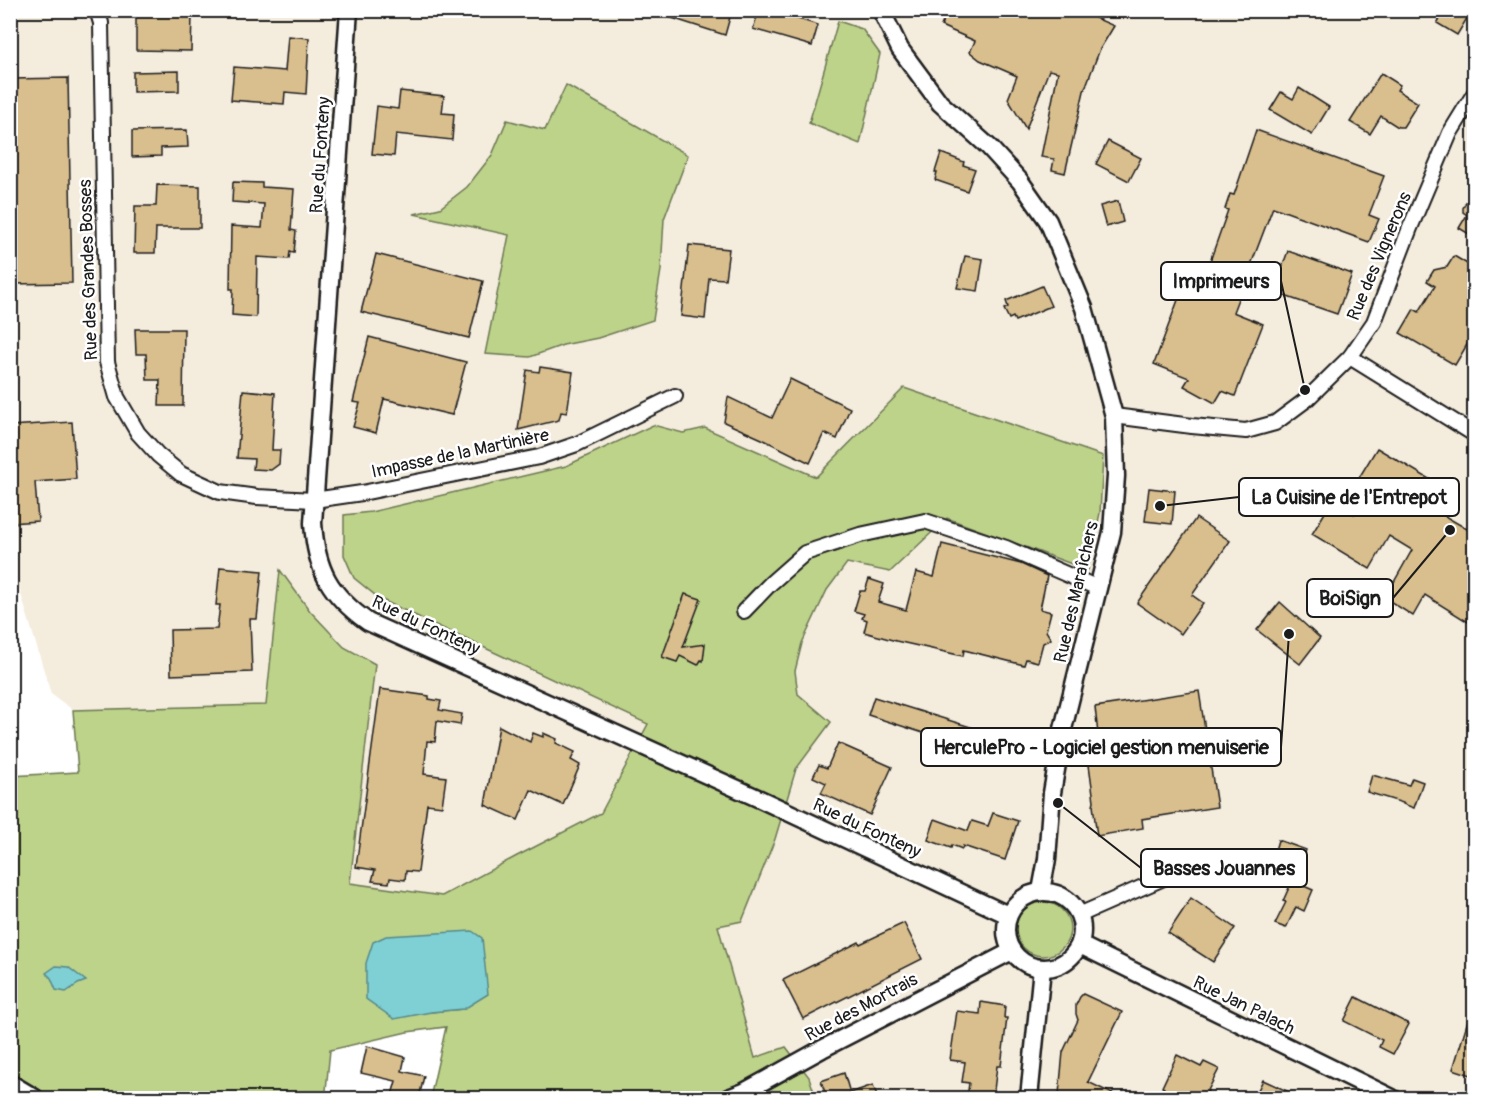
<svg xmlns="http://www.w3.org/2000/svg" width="1485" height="1109" viewBox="0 0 1485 1109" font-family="Pangolin,sans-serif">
<rect width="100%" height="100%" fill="#fff"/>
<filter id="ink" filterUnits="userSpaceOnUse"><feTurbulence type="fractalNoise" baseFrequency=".0167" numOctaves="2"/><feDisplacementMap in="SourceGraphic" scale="12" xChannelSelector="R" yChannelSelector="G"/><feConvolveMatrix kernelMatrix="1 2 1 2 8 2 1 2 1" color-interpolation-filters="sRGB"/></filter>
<g filter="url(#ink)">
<polygon fill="#f4ecdd" points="11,11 1474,11 1474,1098 816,1098 809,1077 755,1058 718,926 742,921 775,839 797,769 831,722 798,694 795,671 802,643 827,590 848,563 890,572 947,518 1088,570 1100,513 1103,456 904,388 816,477 705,428 683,433 653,425 566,466 371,512 345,515 344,555 354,578 380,599 648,724 601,813 517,856 442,896 350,883 375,664 344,647 310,611 280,571 266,705 73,710 51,694 12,564 11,564"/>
<g fill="#bdd38a" stroke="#6c7853" stroke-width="1.5" fill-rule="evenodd">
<polygon points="838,21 862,29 880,54 860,144 809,123"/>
<polygon points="566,85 688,155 664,219 661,270 653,320 598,338 563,345 530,357 485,354 509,235 414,214 440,208 467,187 492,155 507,120 545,130"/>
<path d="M904 388 1103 456 1100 513 1088 570 947 518 890 572 847 563 827 590 802 643 795 671 798 694 831 722 796 769 775 839 742 921 718 926 755 1058 786 1047 809 1077 816 1098H430L446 1027 407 1032 330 1050 326 1090 327 1098H11V776L78 772 73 710 266 705 280 570 310 611 344 647 375 664 350 883 442 896 517 856 601 813 648 724 380 599 354 578 344 555V515L371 512 566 466 653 425 683 433 705 428 816 477ZM373 942 464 1009 431 1012Z"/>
<circle cx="1043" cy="929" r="27"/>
</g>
<g fill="#7ed0d4" stroke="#57888a" stroke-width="1.5">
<polygon points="472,931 482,938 488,994 464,1009 431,1012 394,1019 366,999 366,963 373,942 386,936"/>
<polygon points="56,966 68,967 86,981 78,984 66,992 56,990 51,978 46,973"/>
</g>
<g fill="#d9be8e" stroke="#1c1c1c" stroke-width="1.5">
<polygon points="657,10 732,10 725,35 656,13"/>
<polygon points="759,10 769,10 818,25 812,46 753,29"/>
<polygon points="948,10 1077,10 1114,26 1100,49 1084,91 1065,173 1052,170 1054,159 1041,157 1058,72 1049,70 1026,129 1008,99 1017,76 980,60 970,52 975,41 941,26"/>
<polygon points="1426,10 1472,10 1457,35 1437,23 1440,19"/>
<polygon points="136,15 192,16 191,51 136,50"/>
<polygon points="288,36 309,38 306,94 285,92 284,104 231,100 234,67 285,71"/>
<polygon points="179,71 179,91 133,92 133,72"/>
<polygon points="1381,73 1400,85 1397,90 1418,103 1403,127 1398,127 1381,116 1370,134 1350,122"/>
<polygon points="68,78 72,283 10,284 10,79"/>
<polygon points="1299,88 1329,107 1312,135 1270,110 1281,92 1293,99"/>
<polygon points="400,91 444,96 442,113 454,114 452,140 396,134 394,156 372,154 377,106 398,109"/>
<polygon points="187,130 188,147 161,148 161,156 132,157 132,131"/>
<polygon points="1256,130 1384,176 1369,215 1379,219 1369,242 1273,207 1233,312 1263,324 1235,396 1222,391 1215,403 1184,386 1189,378 1154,364 1181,292 1197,298 1228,210 1225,209 1230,194 1234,195"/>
<polygon points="1108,141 1141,158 1129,181 1096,164"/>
<polygon points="941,153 964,162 963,165 975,169 967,191 935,180 937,172 935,172"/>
<polygon points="233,182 262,183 262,187 294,189 291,230 296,231 294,253 290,252 289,259 257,257 256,317 232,315 233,289 230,289 231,226 262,228 264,204 232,202"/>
<polygon points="157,185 200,186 200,228 156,228 155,253 134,253 135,206 156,206"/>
<polygon points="1474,187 1474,237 1459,228 1467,215 1463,212 1463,208"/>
<polygon points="1118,201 1123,222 1106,227 1100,206"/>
<polygon points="689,245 729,249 725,279 709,278 705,319 681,316"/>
<polygon points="1288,251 1352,274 1337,314 1273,292"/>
<polygon points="376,254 483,281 469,338 361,312"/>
<polygon points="965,256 983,259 978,291 957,288"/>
<polygon points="1454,256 1474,268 1474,333 1455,365 1400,333 1414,309 1419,312 1435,286 1427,281 1434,270 1447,267"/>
<polygon points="1042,286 1051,306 1015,321 1013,317 1009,319 1004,309 1008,307 1006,301"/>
<polygon points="135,329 184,329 183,406 159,406 160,380 147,380 146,354 136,354"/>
<polygon points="369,337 466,362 452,415 384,399 376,433 353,427 360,403 353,402"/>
<polygon points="540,367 573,372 567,413 561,412 559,420 518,430 527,370 539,372"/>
<polygon points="790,379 850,408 837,439 824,433 810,463 762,439 724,422 728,397 772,418"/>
<polygon points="243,390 275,393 272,450 280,450 279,464 271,470 253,469 254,459 237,458"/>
<polygon points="72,422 76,479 35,482 38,521 10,523 10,426"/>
<polygon points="1377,448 1436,483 1424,504 1474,533 1474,610 1468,622 1425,595 1413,616 1385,598 1412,550 1389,536 1370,569 1312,534 1332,501 1354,514 1368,488 1357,481"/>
<polygon points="1149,488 1175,491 1172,524 1145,521"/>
<polygon points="1196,518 1230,541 1192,595 1203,603 1181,634 1137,603"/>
<polygon points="942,544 1021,564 1047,576 1040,609 1051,612 1046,631 1051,639 1043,643 1038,662 1026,659 1024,665 964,650 963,656 896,641 864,632 867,620 862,618 864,614 854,611 860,591 865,591 869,579 884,584 878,602 906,610 916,572 934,577"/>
<polygon points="220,567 262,571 257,619 250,619 252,672 171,675 170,630 217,629 220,605 216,605"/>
<polygon points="685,594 701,599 683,647 705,644 703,661 701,660 698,665 680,656 677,662 662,657"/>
<polygon points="1280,602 1320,638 1300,664 1257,630"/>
<polygon points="380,689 429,696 429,699 441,701 439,710 462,714 460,725 437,721 435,742 427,741 424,774 446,777 442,806 427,804 418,872 406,871 405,880 390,878 389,883 372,881 375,870 356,867"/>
<polygon points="1199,691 1217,807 1142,819 1143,828 1097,836 1093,805 1094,801 1085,736 1098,734 1095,707"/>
<polygon points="874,697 1006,738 1000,758 868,715"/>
<polygon points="499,726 530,742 533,733 543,737 543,733 557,739 556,743 575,752 571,760 580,765 563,805 531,790 518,820 485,805"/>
<polygon points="838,743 892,767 870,815 821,793 826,783 813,777 819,765 827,768"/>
<polygon points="1372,775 1409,785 1412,778 1423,782 1414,808 1403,804 1403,803 1367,792"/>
<polygon points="993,813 1018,821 1005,860 963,846 962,849 952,845 951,848 928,840 935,819 968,831 972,821 988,826"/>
<polygon points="1278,840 1306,850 1298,874 1283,869 1279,859 1273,857"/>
<polygon points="1292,881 1313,890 1304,911 1296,907 1286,928 1275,924 1286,902 1283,901"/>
<polygon points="1191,898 1235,928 1213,962 1168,933"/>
<polygon points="904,923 922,959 803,1019 783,980 859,942 860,944"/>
<polygon points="1083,994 1122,1012 1088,1082 1121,1098 1065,1098 1059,1094 1063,1052 1078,1020 1076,1014 1076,1005 1080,997"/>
<polygon points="1356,997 1409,1024 1393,1054 1379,1047 1382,1040 1344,1021"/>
<polygon points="981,1002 1005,1006 1004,1018 1007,1018 1001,1066 997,1066 993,1098 967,1098 969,1083 962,1082 965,1062 950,1060 957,1011 980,1014"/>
<polygon points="1472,1007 1474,1007 1474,1076 1453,1069"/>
<polygon points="367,1046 405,1057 402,1071 424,1076 419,1098 407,1098 392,1095 396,1081 361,1073"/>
<polygon points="1177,1055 1201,1067 1204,1062 1219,1069 1204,1098 1159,1098 1164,1088 1162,1087"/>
<polygon points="844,1073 850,1093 873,1085 878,1098 827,1098 821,1081"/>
<polygon points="1263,1080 1302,1098 1254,1098"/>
</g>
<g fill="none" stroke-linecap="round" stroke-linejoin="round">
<defs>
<g id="minor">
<polyline points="97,10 101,23 107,362 117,397 138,433 158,455 181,474 220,492 257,497 314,500 362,493 539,457 577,444 675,396"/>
<polyline points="1350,357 1474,434"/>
<polyline points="1114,416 1192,426 1246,431 1275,423 1306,400 1350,357 1374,322 1410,228 1450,133 1474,94"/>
<polyline points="744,611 771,583 805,553 860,535 925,521 1006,548 1098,588"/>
<polyline points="1079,915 1168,876"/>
</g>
<g id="tertiary">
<path d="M349 10 313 523C316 570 330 595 368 622L762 800 1008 915"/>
<polyline points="881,10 900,49 940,103 989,147 1020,181 1048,221 1084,308 1114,416 1116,476 1112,532 1063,729 1052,793 1047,859 1041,891"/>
<circle cx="1044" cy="930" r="38"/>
<polyline points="1080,945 1392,1098"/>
<polyline points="10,1083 35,1098"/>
<polyline points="728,1098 744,1092 822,1049 1012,951"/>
<polyline points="1029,1098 1042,968"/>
</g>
</defs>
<use href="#minor" stroke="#1c1c1c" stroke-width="18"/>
<use href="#tertiary" stroke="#1c1c1c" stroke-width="21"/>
<use href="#minor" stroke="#fff" stroke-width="14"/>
<use href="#tertiary" stroke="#fff" stroke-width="16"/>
</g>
</g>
<g text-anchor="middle" stroke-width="5" stroke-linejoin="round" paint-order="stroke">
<g font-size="18" fill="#1c1c1c" stroke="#fff">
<text transform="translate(320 155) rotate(-86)" y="6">Rue du Fonteny</text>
<text transform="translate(1379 256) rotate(-67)" y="6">Rue des Vignerons</text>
<text transform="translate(88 270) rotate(-92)" y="6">Rue des Grandes Bosses</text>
<text transform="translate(460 453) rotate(-12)" y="6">Impasse de la Martinière</text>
<text transform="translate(1076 592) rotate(-77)" y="6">Rue des Maraîchers</text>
<text transform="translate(426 625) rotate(25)" y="6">Rue du Fonteny</text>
<text transform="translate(867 828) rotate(25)" y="6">Rue du Fonteny</text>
<text transform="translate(1244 1005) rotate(26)" y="6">Rue Jan Palach</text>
<text transform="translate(861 1007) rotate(-28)" y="6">Rue des Mortrais</text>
</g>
</g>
<path fill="none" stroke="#1c1c1c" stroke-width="2" d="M1305 390L1281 281M1160 506L1239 497M1450 530L1393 598M1289 634L1281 747M1058 803L1141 868"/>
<g fill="#1c1c1c" stroke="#fff" stroke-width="2">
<circle cx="1305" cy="390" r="6"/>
<circle cx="1160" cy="506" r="6"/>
<circle cx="1450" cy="530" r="6"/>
<circle cx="1289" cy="634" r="6"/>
<circle cx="1058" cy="803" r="6"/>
</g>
<g fill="#fff" stroke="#1c1c1c" stroke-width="2">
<rect x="1161" y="262" width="120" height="38" rx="6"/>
<rect x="1239" y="478" width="220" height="38" rx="6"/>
<rect x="1307" y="579" width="86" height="38" rx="6"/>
<rect x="921" y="728" width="360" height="38" rx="6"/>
<rect x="1141" y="849" width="166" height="38" rx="6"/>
</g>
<g font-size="20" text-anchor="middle" font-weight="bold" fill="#1c1c1c">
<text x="1221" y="288">Imprimeurs</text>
<text x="1349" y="504">La Cuisine de l'Entrepot</text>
<text x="1350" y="605">BoiSign</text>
<text x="1101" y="754">HerculePro - Logiciel gestion menuiserie</text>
<text x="1224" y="875">Basses Jouannes</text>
</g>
<rect width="1485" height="1109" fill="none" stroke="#fff" stroke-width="36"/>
<rect x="18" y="18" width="1449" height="1073" fill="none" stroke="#1c1c1c" stroke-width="2" filter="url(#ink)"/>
</svg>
